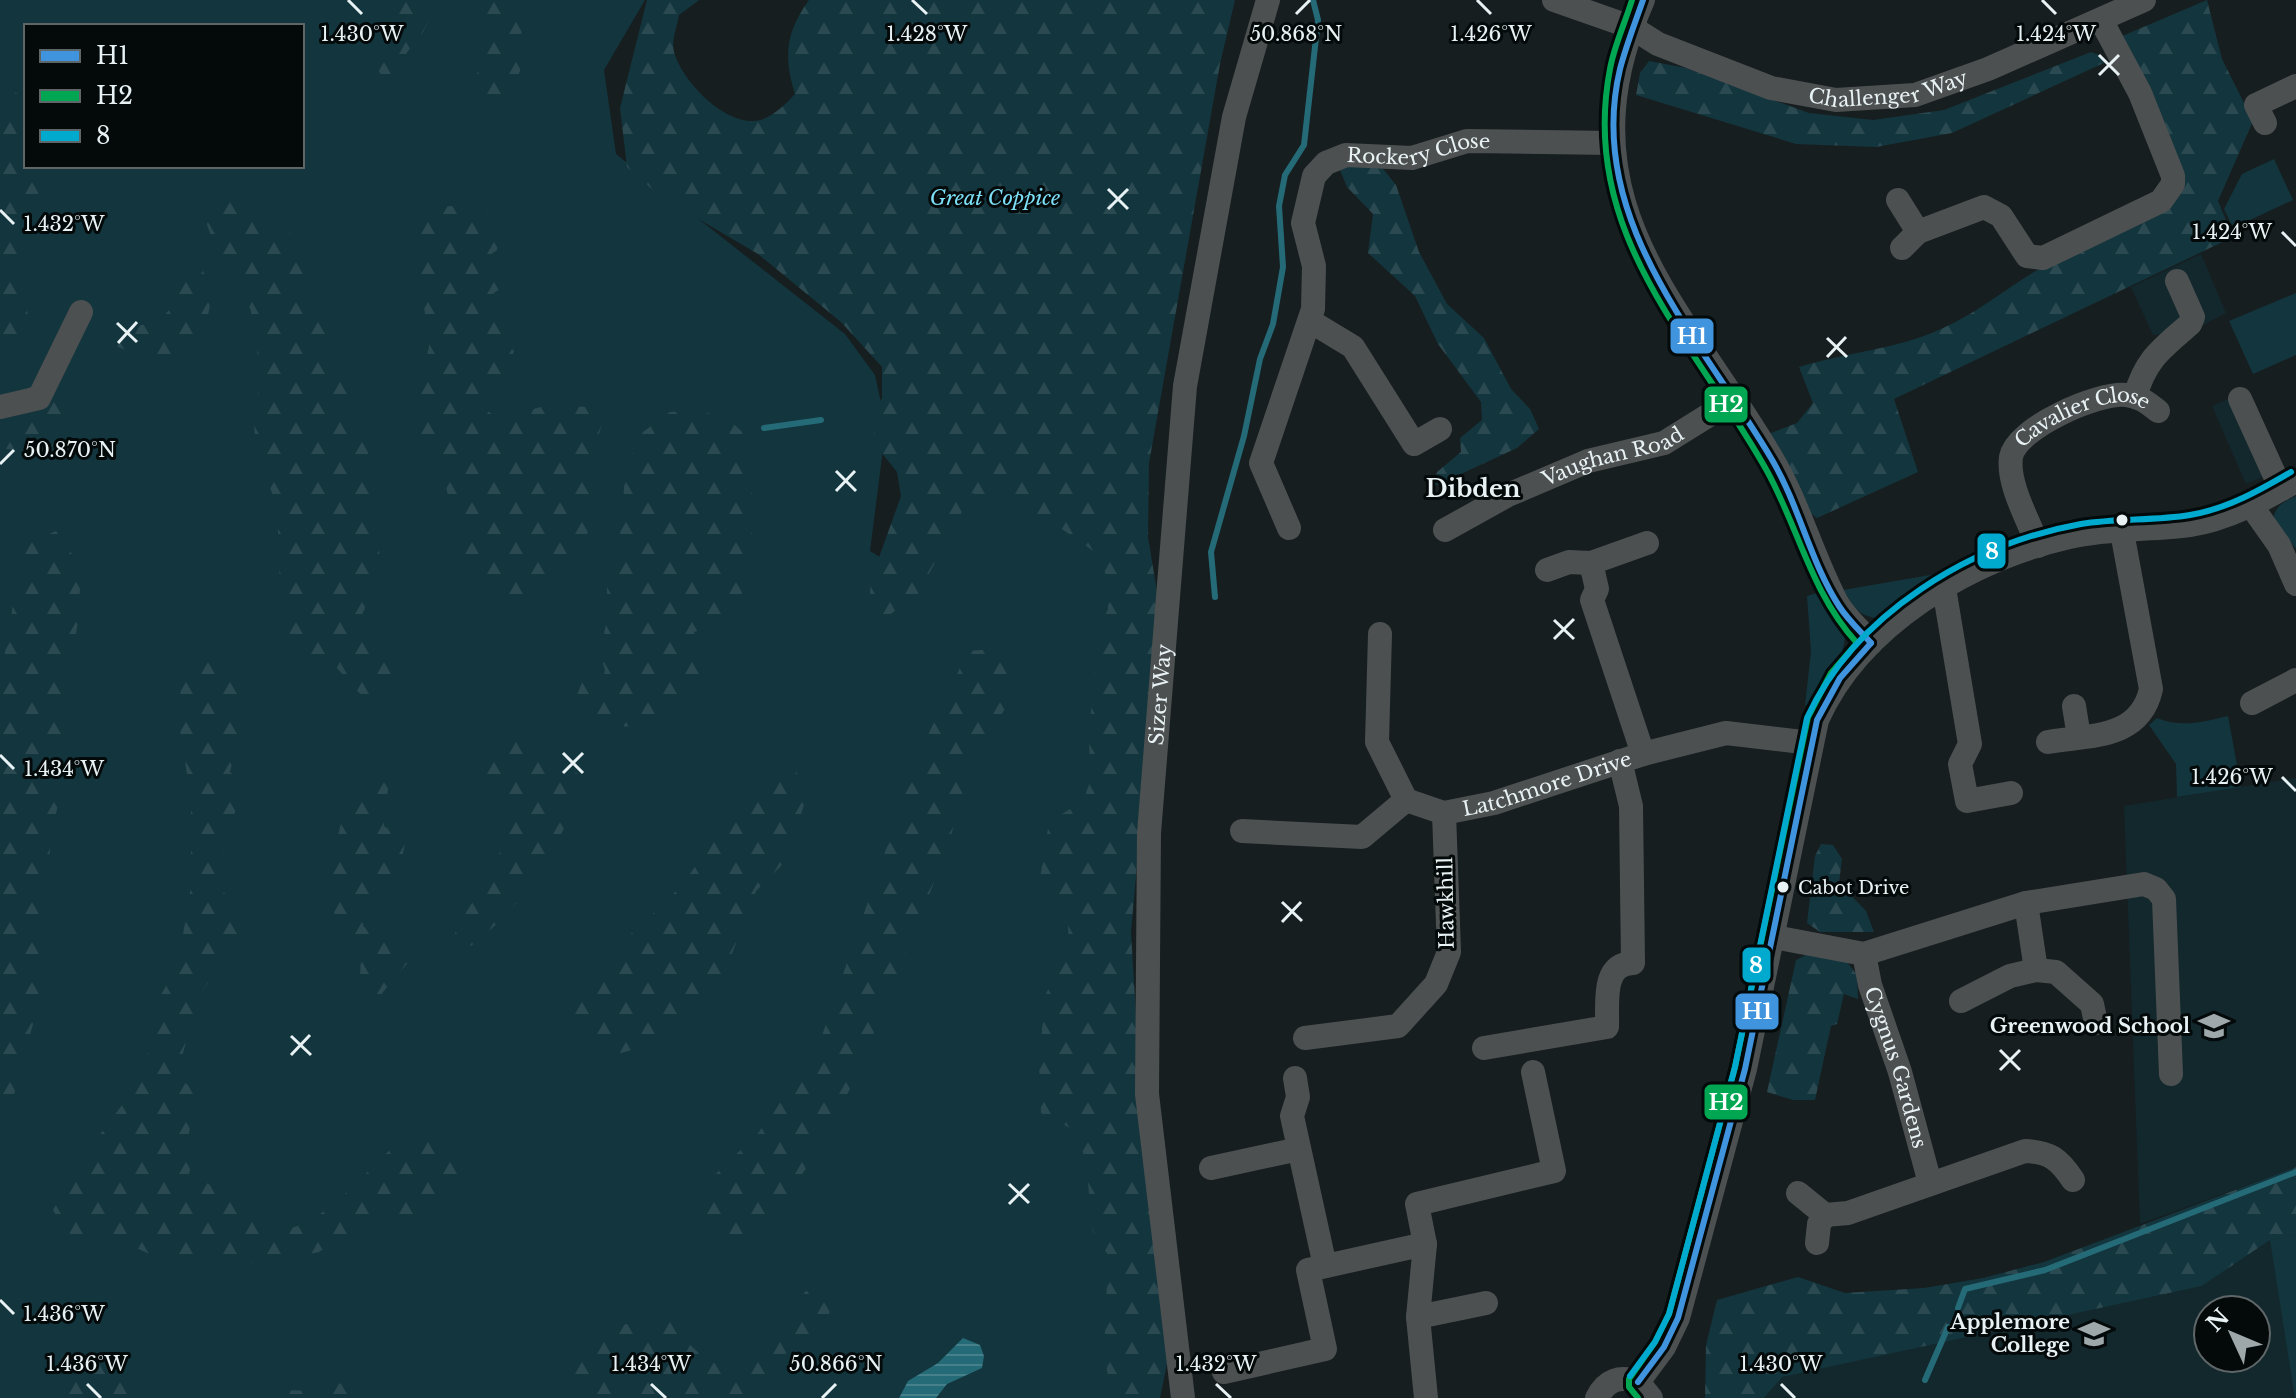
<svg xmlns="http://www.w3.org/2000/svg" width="2296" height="1398" viewBox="0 0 2296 1398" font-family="'Libre Baskerville',serif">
<defs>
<pattern id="forest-firs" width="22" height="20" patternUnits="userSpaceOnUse" patternTransform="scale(2)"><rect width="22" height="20" fill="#13353d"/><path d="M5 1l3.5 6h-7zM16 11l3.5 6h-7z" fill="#2a4950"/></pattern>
<pattern id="water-rules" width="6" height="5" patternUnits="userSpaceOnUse" patternTransform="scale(2)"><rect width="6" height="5" fill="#256a77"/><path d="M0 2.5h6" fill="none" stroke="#45808b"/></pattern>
</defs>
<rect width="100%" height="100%" fill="#161e20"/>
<g fill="#13282d" fill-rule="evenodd">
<polygon points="2201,254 2226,313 2188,333 2153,335 2131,287"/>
<polygon points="2244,392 2278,471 2246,484 2212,406"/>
<polygon points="2296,778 2296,1167 2140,1224 2124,806"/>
<path d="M2296 1234V1398H1764L1781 1377 2202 1286 2270 1240ZM2208 1310H2256V1358H2208Z"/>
</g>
<g fill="#13353d" fill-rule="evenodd">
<path d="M0 0H645L604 70 616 154 845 334 875 375 886 426 870 551 907 573 1001 447 1136 527 1121 663 1145 1398H0ZM26 26H302V166H26Z"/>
<polygon points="2274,159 2293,200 2233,228 2224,209 2242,174"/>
<polygon points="2296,293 2296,355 2253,374 2229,321"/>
<path d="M2296 496V549L2273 520C2275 505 2284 502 2296 496Z"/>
<path d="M1936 574 1876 618C1858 616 1852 604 1843 590Z"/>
<path d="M1817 593C1825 604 1837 616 1843 628 1853 651 1819 687 1808 706L1805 705 1811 652 1807 596Z"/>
<path d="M2228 716 2241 787 2177 797 2176 764 2149 725 2157 718C2182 728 2202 722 2228 716Z"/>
<polygon points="2296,1234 2296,1398 2295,1398 2270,1240"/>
</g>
<g fill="url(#forest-firs)">
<polygon points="392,0 439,0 423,32 384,82 375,62"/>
<polygon points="482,0 522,0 521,68 508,105 487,110 477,75"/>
<path d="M647 0H699L679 15C677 26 671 42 674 52 682 81 723 123 754 121 770 120 785 105 795 94 783 56 786 32 809 0H1235L1220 64 1149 463 1148 537 1160 610 1131 932 1138 1049 1169 1354 1160 1398H1113L1104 1357 1108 1255 1092 1230 1087 1170 1078 1132 1041 1113 1039 1064 1045 996 1069 945 1068 925 1040 879 1049 822 1083 801 1090 782 1089 735 1098 631 1108 609V582L1099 555 1046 518 972 493 918 594 884 619 869 607 871 580 901 496 897 472 877 447 871 419 882 398V367L841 322 758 254 661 197 627 167 620 108Z"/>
<path d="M2207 0 2222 59 2253 121 2218 201 2233 237 1894 399 1918 472 1817 518 1798 504 1766 435 1797 423 1813 403 1799 367C1847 352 1895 350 1941 329 1975 314 2003 291 2034 272 2077 245 2126 225 2171 203L2120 37Z"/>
<polygon points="2091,52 2102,56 2106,62 1952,133 1876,147 1796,144 1636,95 1640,73 1649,61 1686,68 1809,113 1873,120 1944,110"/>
<polygon points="26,80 26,166 48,166 14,262 29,318 26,347 9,356 0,344 0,112"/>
<polygon points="1358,163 1380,165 1396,185 1419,252 1447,304 1484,338 1511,389 1530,409 1539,429 1517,448 1433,487 1437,472 1461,452 1460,438 1482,420 1481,402 1438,344 1415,296 1368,253 1373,214 1347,187 1340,170"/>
<polygon points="219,202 245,203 289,231 370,458 381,570 359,622 372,633 393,640 395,665 385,689 363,697 335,666 306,663 291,641 279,571 278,525 272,493 255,448 254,413 261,378 251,311 240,283 221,265 204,216"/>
<path d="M450 206 470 207 495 216 499 237 497 250 486 258 482 270 500 269 504 286 487 298 493 305 504 307C510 324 500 336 514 351L506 378H484L476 402 497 418 549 405 587 407 603 422 591 457 590 529 556 581 527 603H502L477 589 464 562 445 483 418 439 415 415 430 341 410 230 420 210Z"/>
<path d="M178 264H199C221 298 208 333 179 359L134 354 112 344 117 328 158 323 174 304Z"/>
<polygon points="18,383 61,399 67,424 58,444 36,453 0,448 0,385"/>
<path d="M697 410 728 419 748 437C753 482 762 591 723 622 716 627 702 629 694 632L706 662C688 718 614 757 577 695L583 680 602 682 605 670 600 654 607 619V588L617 568 626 466 643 432 670 412Z"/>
<polygon points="56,531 72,554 80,588 78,623 58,722 69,758 51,835 39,1002 9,1113 0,1125 0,682 17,581 28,543"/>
<polygon points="996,649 1014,664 1016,689 973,765 959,802 949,845 857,1075 824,1140 760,1240 727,1247 708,1237 699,1195 721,1168 756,1136 816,1053 918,756 968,651"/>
<path d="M215 652C255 693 241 722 230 772L244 783C237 809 213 868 224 892 231 908 241 913 243 930L200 995 176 1077 196 1090 188 1139 195 1152 189 1174C219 1186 239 1210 267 1225 307 1248 370 1165 398 1143 406 1137 417 1133 426 1129L455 1138 468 1158 465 1180 427 1210 403 1217 380 1214 319 1252 262 1264 152 1255 125 1243 66 1233 53 1210 83 1157 138 1084 157 1025 161 995 178 964 191 887V799L177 712 186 663Z"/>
<path d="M495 737H516L525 741 531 755 540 760 553 758 574 765 582 791C549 860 532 897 471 946L453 939C460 919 470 907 481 889 496 865 506 839 512 811L488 778 481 755Z"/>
<path d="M793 770 811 784 785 862 756 891 718 990 661 1042 621 1053 585 1035 574 1012C584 995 593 974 605 959 627 935 654 915 676 891 720 841 725 796 793 770Z"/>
<path d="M376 778 389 780 384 826 405 841C401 877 384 897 363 926L373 935 393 931 400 937 410 960 373 1004 355 1001C361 977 365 957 351 935 347 928 339 922 335 915 321 887 341 820 351 792Z"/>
<polygon points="1821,844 1833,845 1842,859 1839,883 1866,911 1874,932 1820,932 1807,923 1815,856"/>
<polygon points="1806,955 1847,962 1857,975 1858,999 1844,994 1837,1024 1831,1026 1815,1100 1793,1100 1767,1092 1796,960"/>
<polygon points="2296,1167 2296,1234 2270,1240 2202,1286 1782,1377 1764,1398 1705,1398 1706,1345 1717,1300 1798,1277 1845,1293 1924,1288 1983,1278 2044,1262"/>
<path d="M806 1291 834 1296 820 1347 786 1353 782 1378 758 1386 751 1398 640 1394 631 1398H569L567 1377 614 1325 670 1321C694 1350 710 1373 751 1367L778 1335 789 1310Z"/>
<polygon points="104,1359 134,1372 145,1398 68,1398 70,1370"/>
<polygon points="342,1383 371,1398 278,1398 288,1390 312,1391"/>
</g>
<polygon fill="url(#water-rules)" points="963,1338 980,1345 984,1356 982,1368 947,1384 936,1398 899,1398 908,1381 938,1363"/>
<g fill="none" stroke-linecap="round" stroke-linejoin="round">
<g stroke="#256a77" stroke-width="6">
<polyline points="764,428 821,420"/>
<polyline points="1215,597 1211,552 1244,436 1260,359 1273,324 1283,267 1279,206 1285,175 1304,145 1318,20 1313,0"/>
<polyline points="1958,1308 1965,1289 2045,1270 2296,1172"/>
<polyline points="1925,1380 1948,1327"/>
</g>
<g stroke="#4d5051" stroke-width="24">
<path id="s1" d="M1554 0 1631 27 1658 44 1771 88 1836 100 1915 95 1988 69 2144 0"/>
<path d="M1643 0C1556 199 1678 300 1771 457 1798 502 1812 555 1836 601 1844 616 1860 630 1871 643"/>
<polyline points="2265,123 2256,105 2296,86"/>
<polyline points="1898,200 1918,232 1902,248"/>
<polyline points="1918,232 1984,207 2001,216 2027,256 2043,258 2161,201 2173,184 2173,176 2140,93 2101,20"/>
<polyline points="1310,321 1353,347 1414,444 1440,429"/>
<path d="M2135 397C2145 360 2161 349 2190 324L2193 317 2177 281"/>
<polyline points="2240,399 2281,489"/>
<polyline points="0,407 39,398 81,312"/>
<polyline points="2250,504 2279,545 2296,584"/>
<path id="s2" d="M1289 528 1261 463 1313 309 1314 266 1303 223 1314 176 1326 163 1346 155 1412 158 1467 141 1613 143"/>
<path id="s3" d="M1445 530 1508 495 1588 461 1664 443 1733 400"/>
<path id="s4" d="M2038 546C2029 521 2007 484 2011 457 2016 428 2098 392 2126 395 2139 396 2148 403 2158 411"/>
<polyline points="1591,563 1597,589 1592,600 1643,754"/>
<polyline points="1547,570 1569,562 1591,563 1647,543"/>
<polyline points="1944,588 1970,744 1960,764 1967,801 2011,793"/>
<path id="s5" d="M1380 634 1377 742 1406 800 1444 813 1494 803 1643 754 1726 733 1811 743"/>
<polyline points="2252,703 2296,680"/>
<polyline points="2074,706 2079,737"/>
<path d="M2048 742C2091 735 2140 739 2151 689L2122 532"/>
<polyline points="1242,831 1362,837 1406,800"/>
<polyline points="2026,903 2036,970"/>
<polyline points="1774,937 1864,954 2026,903 2144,884 2156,889 2164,899 2171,1074"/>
<path id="s6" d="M1864 954 1870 985 1900 1072 1930 1183"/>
<polyline points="1961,1001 2010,976 2036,970 2056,972 2092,1004 2096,1023"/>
<polyline points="1305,1038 1398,1026 1436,984 1449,952 1444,813"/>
<path d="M1484 1048 1607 1027C1608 1003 1601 964 1633 963L1631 806 1620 761"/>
<polyline points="1295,1078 1298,1097 1292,1116 1325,1266"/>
<polyline points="1211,1168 1299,1149"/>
<path d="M1798 1193 1825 1215 1848 1213 2025 1151C2050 1152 2059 1159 2073 1180"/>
<polyline points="1817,1243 1819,1224 1825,1215"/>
<polyline points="1418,1317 1486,1303"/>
<polyline points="1224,1372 1325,1349 1308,1270 1425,1244"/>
<path d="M1638 1382 1664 1347 1678 1318 1745 1069 1817 720C1860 624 1969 560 2069 537 2108 528 2150 530 2190 525 2226 520 2265 499 2296 481"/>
<path id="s7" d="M1183 1398 1147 1094 1149 833 1185 386 1234 117 1268 0"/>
<polyline points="1426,1398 1418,1317 1425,1244 1417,1204 1554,1171 1533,1072"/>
<path d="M1597 1398C1606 1380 1620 1375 1638 1382L1651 1398"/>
</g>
<defs>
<g id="bus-1">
<path d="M1643 0C1635 23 1626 46 1620 69 1584 219 1701 339 1771 458 1799 505 1810 561 1839 606 1848 620 1860 631 1871 643"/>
<polyline points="1638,1382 1664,1347 1678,1318 1745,1069 1817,720 1840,678 1871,643"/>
</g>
<path id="bus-2" d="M1632 0C1625 23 1614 46 1610 69 1578 234 1694 340 1767 471 1799 529 1811 593 1857 643L1831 673 1808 717 1735 1067 1669 1314 1655 1342 1629 1379V1387L1638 1398"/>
<path id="bus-3" d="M1630 1376 1655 1342 1669 1314 1735 1067 1807 718C1855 614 1970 544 2081 524 2117 518 2154 521 2190 515 2227 509 2260 490 2291 472"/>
</defs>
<use href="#bus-1" stroke="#04090a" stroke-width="12"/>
<use href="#bus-2" stroke="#04090a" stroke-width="12"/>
<use href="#bus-3" stroke="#04090a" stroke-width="12"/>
<use href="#bus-1" stroke="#4094de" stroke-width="6"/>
<use href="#bus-2" stroke="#00a651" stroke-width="6"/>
<use href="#bus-3" stroke="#00a9ce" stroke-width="6"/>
</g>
<path fill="none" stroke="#e8f2f4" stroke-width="3" d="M348 0 362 14M912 0 927 14M1477 0 1491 14M2042 0 2056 14M1296 14 1310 0M2099 55 2119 75M2099 75 2119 55M1108 189 1128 209M1108 209 1128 189M0 210 14 224M2282 232 2296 246M117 323 137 342M1827 338 1847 357M118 343 137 322M1827 357 1846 337M0 464 14 450M836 471 856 491M836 491 855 471M1554 620 1574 639M1554 639 1574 619M563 753 583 773M0 755 14 769M563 773 583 753M2282 777 2296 791M1282 902 1302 921M1282 922 1301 902M291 1036 311 1055M2000 1050 2020 1070M291 1055 310 1035M2000 1070 2020 1050M1009 1184 1029 1203M1009 1204 1029 1184M0 1300 14 1314M87 1384 101 1398M651 1384 666 1398M1216 1384 1231 1398M1781 1384 1795 1398M822 1398 836 1384"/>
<defs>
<symbol id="school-bare" viewBox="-9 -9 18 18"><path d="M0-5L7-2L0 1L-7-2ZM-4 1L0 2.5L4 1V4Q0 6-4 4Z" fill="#9ea8aa" stroke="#04090a" stroke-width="2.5" paint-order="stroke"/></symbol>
</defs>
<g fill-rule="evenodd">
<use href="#school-bare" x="2192" y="1004" width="44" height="44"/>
<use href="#school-bare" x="2072" y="1312" width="44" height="44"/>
</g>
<g fill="#e8f2f4" stroke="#04090a" stroke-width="3">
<circle cx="2122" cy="520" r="7"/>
<circle cx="1783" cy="887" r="7"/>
</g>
<g text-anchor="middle" stroke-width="6" stroke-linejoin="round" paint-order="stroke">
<g font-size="18" fill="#e8f2f4" stroke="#04090a" text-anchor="start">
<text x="1798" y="894">Cabot Drive</text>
</g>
<g font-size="20" fill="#e8f2f4" stroke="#04090a">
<text dy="7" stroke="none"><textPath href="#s1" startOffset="354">Challenger Way</textPath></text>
<text dy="7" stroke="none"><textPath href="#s2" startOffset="482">Rockery Close</textPath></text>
<text dy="7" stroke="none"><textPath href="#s4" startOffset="182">Cavalier Close</textPath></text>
<text dy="7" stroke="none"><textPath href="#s3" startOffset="184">Vaughan Road</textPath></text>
<text dy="7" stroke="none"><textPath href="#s7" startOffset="706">Sizer Way</textPath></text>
<text dy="7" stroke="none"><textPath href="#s5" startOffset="320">Latchmore Drive</textPath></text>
<text transform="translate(1446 903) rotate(-91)" y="7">Hawkhill</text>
<text dy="7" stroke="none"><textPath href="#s6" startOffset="118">Cygnus Gardens</textPath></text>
</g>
<g font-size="20" font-style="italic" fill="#7de2f9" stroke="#04090a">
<text x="995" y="205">Great Coppice</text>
</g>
<g font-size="20" font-weight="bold" fill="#e8f2f4" stroke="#04090a" text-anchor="end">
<text x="2190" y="1033">Greenwood School</text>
<text x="2070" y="1329">Applemore<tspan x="2070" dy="23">College</tspan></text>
</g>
<g font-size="24" font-weight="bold" fill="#e8f2f4" stroke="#04090a">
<text x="1473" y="497">Dibden</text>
</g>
</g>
<g font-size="20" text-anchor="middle" fill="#e8f2f4" stroke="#04090a" stroke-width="6" stroke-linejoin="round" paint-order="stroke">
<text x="362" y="41">1.430°W</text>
<text x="927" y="41">1.428°W</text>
<text x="1491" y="41">1.426°W</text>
<text x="2056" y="41">1.424°W</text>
<text x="1296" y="41">50.868°N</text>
<text x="64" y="231">1.432°W</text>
<text x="2232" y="239">1.424°W</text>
<text x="70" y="457">50.870°N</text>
<text x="64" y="776">1.434°W</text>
<text x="2232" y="784">1.426°W</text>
<text x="64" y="1321">1.436°W</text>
<text x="836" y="1371">50.866°N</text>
<text x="87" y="1371">1.436°W</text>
<text x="651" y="1371">1.434°W</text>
<text x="1216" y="1371">1.432°W</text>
<text x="1781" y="1371">1.430°W</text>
</g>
<g stroke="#04090a" stroke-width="3">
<rect x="1669" y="317" width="46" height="38" rx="8" fill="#4094de"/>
<rect x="1703" y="385" width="46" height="39" rx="8" fill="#00a651"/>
<rect x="1976" y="532" width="31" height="38" rx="8" fill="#00a9ce"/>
<rect x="1741" y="946" width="31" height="38" rx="8" fill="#00a9ce"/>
<rect x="1734" y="992" width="46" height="39" rx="8" fill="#4094de"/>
<rect x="1703" y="1083" width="46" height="38" rx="8" fill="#00a651"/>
</g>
<g font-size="22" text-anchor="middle" font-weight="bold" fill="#fff">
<text x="1692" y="344">H1</text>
<text x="1726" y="412">H2</text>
<text x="1992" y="559">8</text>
<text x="1756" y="973">8</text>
<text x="1757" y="1019">H1</text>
<text x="1726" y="1110">H2</text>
</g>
<rect x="24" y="24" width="280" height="144" fill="#04090a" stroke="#5f6668" stroke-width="2"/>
<rect x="40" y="50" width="40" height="12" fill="#4094de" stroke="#5f6668" stroke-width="2"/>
<text x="96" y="64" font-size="24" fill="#e8f2f4">H1</text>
<rect x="40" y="90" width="40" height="12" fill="#00a651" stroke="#5f6668" stroke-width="2"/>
<text x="96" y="104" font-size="24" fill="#e8f2f4">H2</text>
<rect x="40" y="130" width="40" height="12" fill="#00a9ce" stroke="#5f6668" stroke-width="2"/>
<text x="96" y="144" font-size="24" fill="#e8f2f4">8</text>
<g transform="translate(2232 1334) rotate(314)"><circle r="38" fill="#04090a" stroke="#5f6668" stroke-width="2"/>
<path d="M0-6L14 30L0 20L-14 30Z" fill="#9ea8aa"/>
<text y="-12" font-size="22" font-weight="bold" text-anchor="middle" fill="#e8f2f4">N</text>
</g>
</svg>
